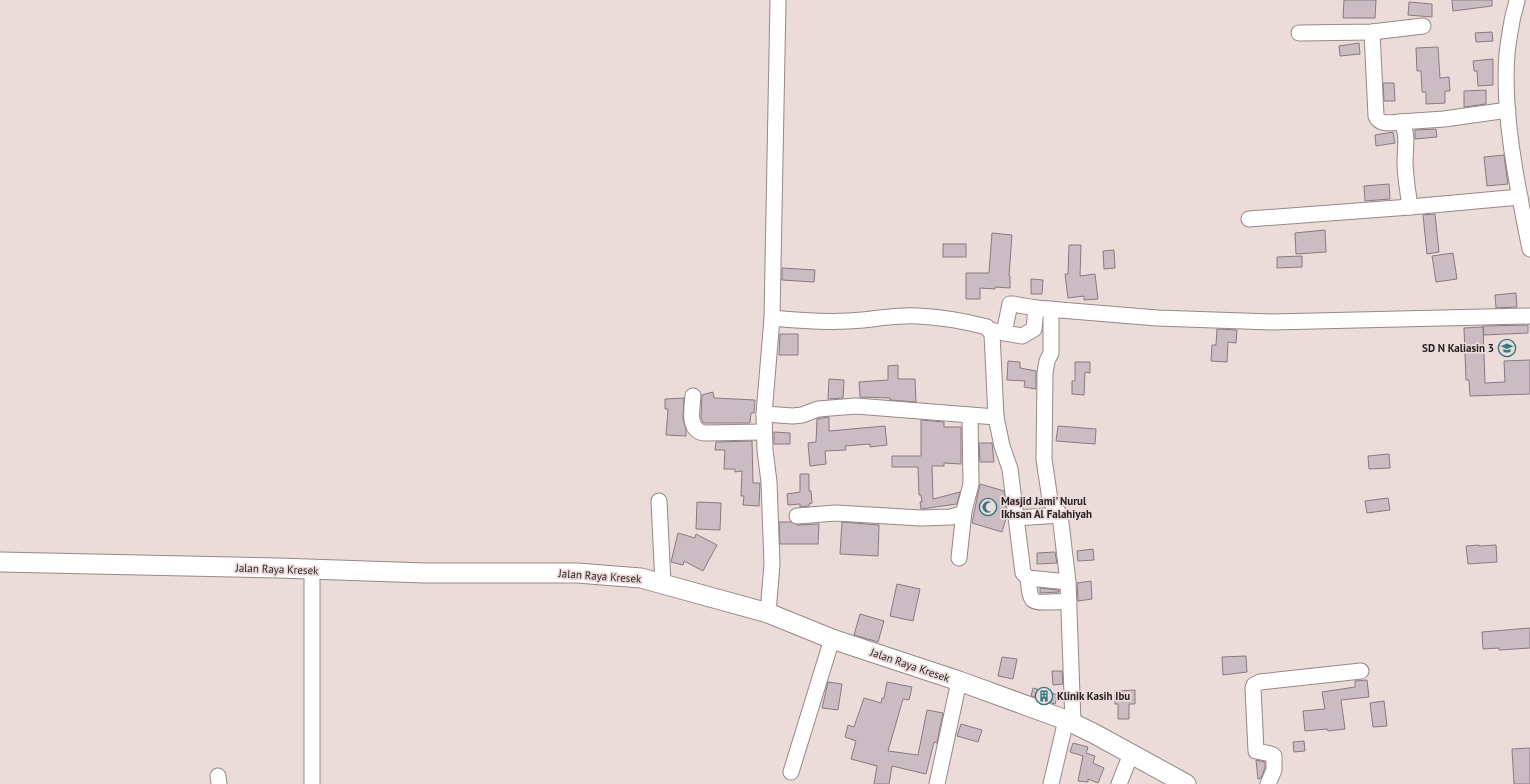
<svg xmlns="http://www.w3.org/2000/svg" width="1530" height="784" viewBox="0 0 1530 784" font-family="'PT Sans',sans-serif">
<rect width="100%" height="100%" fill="#ebdbd9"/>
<g fill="#cbbcc3" stroke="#887a81">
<polygon points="1344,0 1376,0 1375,18 1343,18"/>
<polygon points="1452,0 1492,0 1492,6 1453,11"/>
<polygon points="1409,2 1432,4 1432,17 1408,15"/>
<polygon points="1492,32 1493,41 1476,42 1475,33"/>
<polygon points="1359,43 1360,54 1340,56 1339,46"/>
<polygon points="1438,47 1440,78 1449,77 1450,91 1445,91 1445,103 1426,104 1426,92 1422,92 1421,71 1417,71 1416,48"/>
<polygon points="1493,59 1493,85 1478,86 1477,71 1474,71 1473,61"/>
<polygon points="1383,83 1394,83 1395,101 1384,101"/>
<polygon points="1486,90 1486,104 1464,107 1464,91"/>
<polygon points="1436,129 1437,137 1415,139 1415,130"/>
<polygon points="1393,132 1395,143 1376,146 1375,135"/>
<polygon points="1504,155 1508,184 1487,186 1484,157"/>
<polygon points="1389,184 1390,199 1365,201 1364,186"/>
<polygon points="1435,214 1439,252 1427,254 1423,215"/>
<polygon points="1325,230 1326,252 1296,254 1295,233"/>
<polygon points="992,233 1012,235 1009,276 1010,276 1010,288 995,287 995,289 980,288 980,299 966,299 966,273 989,273"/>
<rect x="943" y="244" width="23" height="13"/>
<polygon points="1069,245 1081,245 1080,276 1095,274 1098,299 1084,300 1084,296 1068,298 1065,274 1068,274"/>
<polygon points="1114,250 1115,268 1104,269 1103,251"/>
<polygon points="1453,253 1457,279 1436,282 1432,256"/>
<polygon points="1302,256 1302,267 1277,268 1277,257"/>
<polygon points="782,268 815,270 814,282 782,280"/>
<polygon points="1031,279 1043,280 1042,294 1031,294"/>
<polygon points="1516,293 1517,307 1496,308 1495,295"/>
<polygon points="1528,325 1528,333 1484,335 1483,326"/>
<polygon points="1483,327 1485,383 1505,382 1504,361 1530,360 1530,394 1470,396 1469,380 1466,380 1464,328"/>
<polygon points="1217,329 1237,330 1236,343 1228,342 1227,362 1211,361 1212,345 1216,345"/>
<polygon points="780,334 798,334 798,355 779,355"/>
<polygon points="1008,361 1020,362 1020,368 1036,371 1036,389 1024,387 1025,381 1007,380"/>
<polygon points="1075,362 1090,362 1090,373 1085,372 1084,395 1072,394 1072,381 1075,381"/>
<polygon points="898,365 898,379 915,379 916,402 890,400 890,398 860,397 859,382 888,380 888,366"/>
<polygon points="829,379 844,380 843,398 828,399"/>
<polygon points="713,392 714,398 755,400 754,413 751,413 750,423 703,423 701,417 702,395"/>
<polygon points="684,398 683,419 686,430 686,436 666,435 668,409 665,409 665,399"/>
<polygon points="829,417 829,431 885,426 887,445 870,447 870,444 845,446 846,450 825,451 826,464 810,466 808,443 816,442 817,419"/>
<polygon points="921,420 944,422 944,427 961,427 961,464 944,463 944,466 932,466 933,499 960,492 957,504 921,509 920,502 922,502 921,495 919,495 918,467 892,467 892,456 921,456"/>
<polygon points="1058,426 1096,429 1095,444 1056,441"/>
<polygon points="774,432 790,433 790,444 774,444"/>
<polygon points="752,441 753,483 760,483 759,506 743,505 744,496 741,496 742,471 735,472 735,469 724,469 725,450 715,450 716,442"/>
<polygon points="979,443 992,443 994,462 980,462"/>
<polygon points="1389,454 1390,468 1369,469 1368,456"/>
<polygon points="800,474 809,474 809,491 811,491 812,503 809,504 809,506 800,507 800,504 788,505 787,494 800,492"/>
<polygon points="980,484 1004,491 1007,515 1002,532 972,523"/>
<polygon points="1388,498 1390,510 1367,513 1365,501"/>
<polygon points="697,502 721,503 720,530 696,529"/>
<polygon points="779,522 791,522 798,525 819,524 818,544 780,544"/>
<polygon points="842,522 879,525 878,556 840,554"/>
<polygon points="678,533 695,538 696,534 717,545 703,571 684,561 683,565 671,562"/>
<polygon points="1479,545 1479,546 1496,545 1497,562 1468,564 1466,546"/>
<polygon points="1093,549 1094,560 1078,561 1077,551"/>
<polygon points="1055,552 1057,563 1037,564 1037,553"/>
<polygon points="1091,581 1092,599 1078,601 1077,583"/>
<polygon points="897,584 920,589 913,621 890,616"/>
<polygon points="1040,588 1059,590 1059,592 1040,593"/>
<polygon points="860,614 884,621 878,642 854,635"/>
<polygon points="1530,628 1530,648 1499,650 1499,648 1483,649 1482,632"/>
<polygon points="1246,656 1247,672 1223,675 1222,657"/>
<polygon points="1002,657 1017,659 1013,679 998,676"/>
<polygon points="1052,671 1062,671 1063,684 1053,685"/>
<polygon points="1367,680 1369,697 1341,700 1345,729 1328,731 1327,729 1305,731 1303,711 1325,709 1322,692 1355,687 1355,681"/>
<polygon points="828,682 842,684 838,710 822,708"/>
<polygon points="887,682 912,687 909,700 903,699 888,751 918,755 927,710 943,713 937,743 934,742 926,774 892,766 889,784 874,784 877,766 851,759 856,741 845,737 848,725 854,727 864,698 881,703 882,698 884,698"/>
<polygon points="1033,688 1058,695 1055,704 1031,696"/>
<polygon points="1135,690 1135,704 1129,704 1129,719 1118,719 1118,704 1115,704 1115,691"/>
<polygon points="1384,701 1387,726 1373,727 1370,703"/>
<polygon points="961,724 982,730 978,742 957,736"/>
<polygon points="1304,741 1305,751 1294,752 1293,742"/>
<polygon points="1073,743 1088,747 1086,753 1095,756 1093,763 1104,768 1098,783 1088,779 1088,782 1078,781 1083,756 1070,752"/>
<polygon points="1530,748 1530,784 1514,784 1512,749"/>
<polygon points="1256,760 1265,762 1265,768 1261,778 1258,779"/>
</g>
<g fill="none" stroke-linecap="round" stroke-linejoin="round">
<defs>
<g id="minor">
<path d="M1517 0C1516 7 1513 14 1512 21 1510 32 1508 43 1507 54 1502 115 1518 189 1530 249"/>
<path d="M1372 32 1376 116C1379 125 1391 123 1400 122 1409 131 1405 149 1405 161 1405 176 1408 192 1410 207"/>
<polyline points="1299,33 1372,32 1423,26"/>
<polyline points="1400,122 1444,119 1508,110"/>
<polyline points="1249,219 1410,207 1520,197"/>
<polyline points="1051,309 1051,353 1047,361 1045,373 1044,459 1050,500 1060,515 1068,582 1073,723"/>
<path d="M772 318C802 321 833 323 863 320 881 318 899 315 918 316 942 317 964 321 987 327L992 334 996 417"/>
<polyline points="989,330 1022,336 1034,329 1036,308 1157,318 1272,322 1530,316"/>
<polyline points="1004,333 1010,304 1013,304 1036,308"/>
<path d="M693 396C692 409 687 430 704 433L764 432"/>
<polyline points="764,414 793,416 802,415 818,409 856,406 996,417 1002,446 1010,469 1023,573 1028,578 1068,582"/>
<polyline points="659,501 663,584"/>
<polyline points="797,516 836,513 921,518 951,517 961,514 964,511 971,484 970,416"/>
<polyline points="1016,518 1060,515"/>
<polyline points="959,558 964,511"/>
<path d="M1028 578C1029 584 1029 596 1033 600 1038 604 1062 601 1069 601"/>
<polyline points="768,613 772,564 769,482 765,450 764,414 772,318 778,0"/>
<polyline points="791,772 832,639"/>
<polyline points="218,776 219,784"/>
<polyline points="312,784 312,570"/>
<polyline points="937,784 959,681"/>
<polyline points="1051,784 1066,720"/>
<polyline points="1119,784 1131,754"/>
<polyline points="1268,784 1274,770 1274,756 1271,754 1256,751 1253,688 1254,685 1260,682 1361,671"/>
</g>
<polyline id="major" points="0,562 279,568 425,573 577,573 641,578 768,613 832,639 959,681 1066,720 1093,733 1186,784"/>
</defs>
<use href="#minor" stroke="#978887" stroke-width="17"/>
<use href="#major" stroke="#978887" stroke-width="21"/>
<use href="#minor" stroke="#fff" stroke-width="15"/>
<use href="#major" stroke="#fff" stroke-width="19"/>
</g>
<defs>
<symbol id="school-ring" viewBox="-11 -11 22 22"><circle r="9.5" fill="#ebdbd9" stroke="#327785" stroke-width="1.5"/><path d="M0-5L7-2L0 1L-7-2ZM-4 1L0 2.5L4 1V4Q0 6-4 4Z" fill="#327785"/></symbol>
<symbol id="mosque-ring" viewBox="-11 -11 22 22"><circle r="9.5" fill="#ebdbd9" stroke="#327785" stroke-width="1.5"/><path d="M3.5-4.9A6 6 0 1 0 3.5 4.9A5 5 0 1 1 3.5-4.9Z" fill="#327785"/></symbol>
<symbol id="building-ring" viewBox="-11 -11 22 22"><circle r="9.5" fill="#ebdbd9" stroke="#327785" stroke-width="1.5"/><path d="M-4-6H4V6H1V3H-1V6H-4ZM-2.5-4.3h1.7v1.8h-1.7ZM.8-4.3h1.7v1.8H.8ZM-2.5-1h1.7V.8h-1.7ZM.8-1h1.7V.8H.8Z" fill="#327785"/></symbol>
</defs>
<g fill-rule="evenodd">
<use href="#school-ring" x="1497" y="338" width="20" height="20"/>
<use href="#mosque-ring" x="978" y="497" width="20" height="20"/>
<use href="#building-ring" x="1034" y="686" width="20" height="20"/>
</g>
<g text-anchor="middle" stroke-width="3.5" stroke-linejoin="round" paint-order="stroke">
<g font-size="11" font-weight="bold" fill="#251f1f" stroke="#ebdbd9" text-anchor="start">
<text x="1494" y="352" text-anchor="end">SD N Kaliasin 3</text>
<text x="1001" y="505">Masjid Jami' Nurul<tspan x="1001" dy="13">Ikhsan Al Falahiyah</tspan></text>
<text x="1057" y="700">Klinik Kasih Ibu</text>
</g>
<g font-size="11" fill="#251f1f" stroke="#ebdbd9">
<text transform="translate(277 569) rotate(2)" y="4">Jalan Raya Kresek</text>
<text transform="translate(600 576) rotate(4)" y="4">Jalan Raya Kresek</text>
<text transform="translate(910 665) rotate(19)" y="4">Jalan Raya Kresek</text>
</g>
</g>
</svg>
